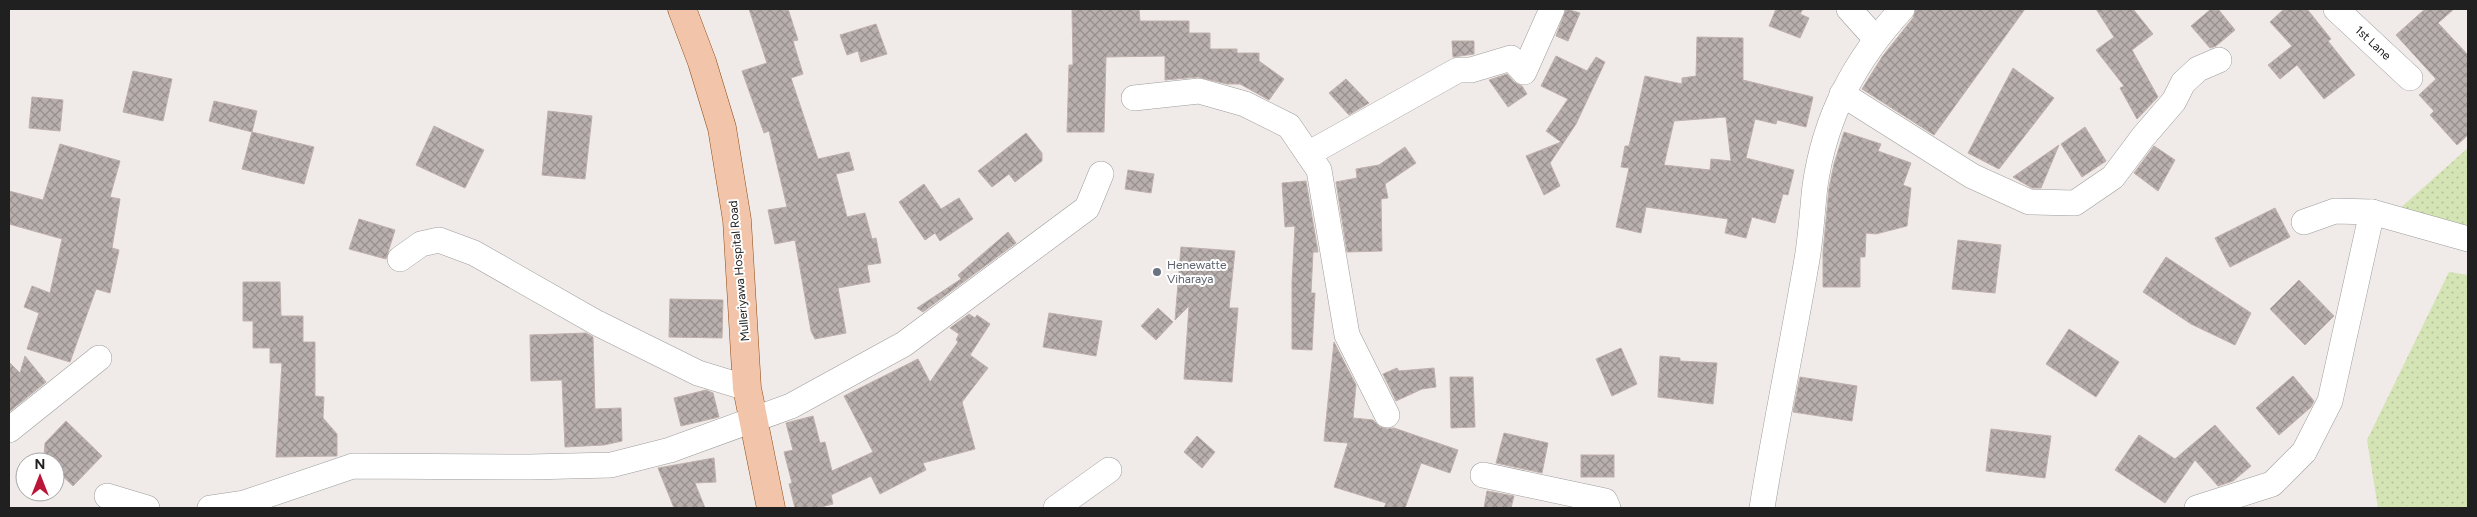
<svg xmlns="http://www.w3.org/2000/svg" width="2477" height="517" viewBox="0 0 2477 517" font-family="Figtree,sans-serif">
<defs>
<pattern id="grass-dots" width="8" height="8" patternUnits="userSpaceOnUse" patternTransform="scale(1.25)"><rect width="8" height="8" fill="#d5e4b4"/><path d="M2 2h.1M6 6h.1" fill="none" stroke="#b7c39a" stroke-width="1.8" stroke-linecap="round"/></pattern>
<pattern id="building-cross-hatch" width="8" height="8" patternUnits="userSpaceOnUse" patternTransform="scale(1.25)"><rect width="8" height="8" fill="#b9b0ae"/><path d="M0 0l8 8M0 8l8-8" fill="none" stroke="#968f8d"/></pattern>
</defs>
<rect width="100%" height="100%" fill="#f0ebe8"/>
<g fill="url(#grass-dots)">
<polygon points="2468,148 2468,242 2389,218"/>
<polygon points="2449,272 2468,275 2468,508 2378,508 2367,440"/>
</g>
<g fill="url(#building-cross-hatch)" stroke="#c0b0ac" fill-rule="evenodd">
<polygon points="749,9 788,9 798,40 793,41 803,74 791,78 818,159 849,152 854,170 836,174 847,217 865,213 872,239 876,238 881,263 867,265 870,282 838,288 846,333 815,339 811,331 795,240 775,244 768,210 787,207 769,131 764,133 742,71 767,63"/>
<polygon points="1072,9 1139,9 1140,21 1189,21 1189,33 1210,33 1210,49 1237,49 1237,53 1259,53 1259,61 1284,79 1269,100 1240,84 1227,84 1198,77 1165,80 1165,56 1106,57 1104,132 1067,132 1069,65 1073,65"/>
<polygon points="1566,9 1580,13 1568,41 1556,36"/>
<polygon points="1776,9 1803,9 1800,14 1809,18 1800,38 1769,26"/>
<polygon points="1916,9 2025,9 1934,135 1862,89 1882,57 1913,18"/>
<polygon points="2096,9 2133,9 2153,34 2132,50 2158,97 2137,119 2120,88 2124,86 2096,50 2114,37"/>
<polygon points="2211,9 2218,9 2235,30 2216,46 2210,48 2191,26"/>
<polygon points="2284,9 2307,9 2331,39 2328,41 2355,75 2324,99 2297,65 2280,79 2268,65 2292,46 2270,22"/>
<polygon points="2425,9 2454,9 2438,23 2468,55 2468,135 2457,145 2430,115 2434,111 2419,95 2436,79 2396,35"/>
<polygon points="876,24 887,54 861,62 858,51 847,55 840,35"/>
<path d="M1697 37 1743 38V80L1813 97 1806 127 1777 120 1776 124 1755 119 1746 158 1794 170 1788 195 1783 194 1775 223 1752 217 1746 238 1725 233 1728 219 1646 207 1641 233 1616 227 1629 168 1621 167 1625 146H1629L1645 76 1682 84V78L1696 76ZM1726 117 1731 161 1711 159 1710 170 1664 165 1674 121Z"/>
<polygon points="1452,41 1474,41 1474,54 1453,57"/>
<polygon points="1556,56 1587,71 1596,57 1605,62 1576,124 1550,163 1560,186 1544,195 1526,156 1561,142 1546,131 1568,99 1541,86"/>
<polygon points="2013,68 2054,98 1999,169 1968,153"/>
<polygon points="133,71 172,79 163,121 123,112"/>
<polygon points="1507,74 1514,82 1522,86 1527,94 1508,107 1489,80"/>
<polygon points="1346,79 1369,103 1349,115 1329,93"/>
<polygon points="32,97 63,100 60,131 29,128"/>
<polygon points="214,101 257,111 252,132 209,121"/>
<polygon points="548,111 592,116 585,179 542,175"/>
<polygon points="434,126 484,150 465,188 416,165"/>
<polygon points="2085,127 2106,161 2082,177 2061,144"/>
<polygon points="252,132 314,147 304,184 242,169"/>
<polygon points="1844,132 1881,144 1878,151 1911,163 1903,185 1911,188 1907,226 1876,234 1866,233 1865,257 1860,257 1860,287 1823,287 1823,252 1829,188 1834,164"/>
<polygon points="1026,133 1042,153 1042,161 1015,182 1009,174 992,187 978,171"/>
<polygon points="60,144 120,161 110,197 120,199 112,248 119,250 110,293 96,289 70,362 27,349 39,313 24,307 32,286 50,293 62,239 9,224 9,191 43,200"/>
<polygon points="2059,145 2041,188 2032,188 2013,177"/>
<polygon points="2154,146 2175,160 2158,191 2134,173"/>
<polygon points="1405,147 1416,163 1385,184 1388,198 1381,199 1382,251 1347,252 1336,182 1357,178 1356,169 1379,165"/>
<polygon points="1128,170 1154,174 1151,193 1125,189"/>
<polygon points="1306,181 1318,252 1313,252 1311,293 1315,293 1312,350 1292,349 1292,282 1295,226 1285,227 1282,183"/>
<polygon points="924,184 941,209 959,198 973,219 940,241 935,233 925,240 899,202"/>
<polygon points="2275,208 2290,237 2230,267 2215,238"/>
<polygon points="359,219 395,230 386,259 349,249"/>
<polygon points="1008,232 1016,243 923,312 917,308 961,279 958,275"/>
<polygon points="1958,240 2001,245 1995,293 1952,289"/>
<polygon points="1181,247 1235,251 1229,308 1238,308 1232,382 1184,379 1189,306 1175,320"/>
<polygon points="2166,257 2251,313 2235,345 2191,324 2143,292"/>
<polygon points="2299,280 2334,316 2305,345 2270,309"/>
<polygon points="243,282 280,282 281,316 303,316 303,342 315,342 315,396 324,397 323,418 337,434 337,456 276,457 282,363 270,363 270,348 253,348 253,321 243,321"/>
<polygon points="670,299 723,300 722,338 669,337"/>
<polygon points="1158,308 1173,322 1156,340 1141,326"/>
<polygon points="1049,313 1102,321 1096,356 1043,347"/>
<polygon points="969,314 975,318 977,315 990,324 970,355 988,368 962,402 975,449 923,463 926,470 880,494 871,476 831,495 833,504 817,508 795,508 789,484 792,483 784,452 793,450 786,423 813,416 820,443 825,442 832,471 873,452 844,396 918,359 930,382 958,342 956,340 959,334 950,328"/>
<polygon points="2069,329 2119,362 2096,397 2046,364"/>
<polygon points="586,333 593,337 595,409 621,408 622,441 604,445 565,447 562,380 531,381 530,335"/>
<polygon points="1334,342 1356,385 1353,418 1373,420 1380,427 1387,429 1394,428 1458,450 1450,473 1421,463 1405,508 1384,508 1386,503 1334,487 1348,443 1324,441"/>
<polygon points="1621,348 1637,384 1612,396 1596,359"/>
<polygon points="25,356 46,382 9,412 9,362 20,373"/>
<polygon points="1660,356 1680,358 1680,361 1717,363 1713,404 1658,397"/>
<polygon points="1397,368 1399,371 1434,368 1436,387 1422,389 1396,401 1383,374"/>
<polygon points="2293,376 2314,401 2311,407 2279,435 2256,408"/>
<polygon points="1450,377 1473,377 1475,427 1451,428"/>
<polygon points="1800,377 1857,386 1852,421 1793,412"/>
<polygon points="706,390 713,393 719,417 681,426 674,398"/>
<polygon points="66,421 102,456 73,486 55,469 55,462 47,462 44,459 45,443"/>
<polygon points="2215,425 2251,466 2233,481 2218,486 2195,460 2165,503 2115,470 2139,435 2175,459"/>
<polygon points="1991,429 2051,436 2045,478 1986,471"/>
<polygon points="1504,433 1548,443 1542,473 1496,463"/>
<polygon points="1197,436 1215,452 1202,468 1184,452"/>
<rect x="1581" y="455" width="33" height="22"/>
<polygon points="714,458 716,482 695,483 705,508 674,508 658,468"/>
<polygon points="1487,491 1514,496 1511,508 1484,508"/>
</g>
<g fill="none" stroke-linecap="round" stroke-linejoin="round">
<defs>
<g id="minor">
<polyline points="1849,9 1875,38"/>
<polyline points="2336,9 2410,78"/>
<polyline points="1842,94 1972,176 2029,202 2075,203 2113,177 2143,137 2174,101 2183,83 2198,69 2219,60"/>
<polyline points="1134,98 1199,91 1245,104 1289,126 1319,170 1347,335 1387,415"/>
<polyline points="1308,154 1458,70 1471,70 1511,58 1524,72 1552,9"/>
<polyline points="2304,222 2335,211 2372,212 2468,239"/>
<polyline points="400,259 421,244 439,240 474,253 597,323 698,373 747,388"/>
<polyline points="9,430 99,358"/>
<polyline points="1483,475 1605,501 1608,508"/>
<polyline points="107,496 147,508"/>
<polyline points="210,508 244,503 353,466 530,467 611,465 670,450 791,406 904,344 1087,208 1101,174"/>
<polyline points="1056,508 1109,470"/>
<path d="M1762 508C1775 427 1792 346 1806 265 1811 239 1812 212 1815 186 1825 116 1855 60 1902 9"/>
<polyline points="2197,508 2272,484 2304,452 2330,401 2372,212"/>
</g>
<polyline id="major" points="682,9 702,62 722,128 737,220 747,388 771,508"/>
</defs>
<use href="#minor" stroke="#9d9d9d" stroke-width="26"/>
<use href="#major" stroke="#8c4911" stroke-width="29"/>
<use href="#minor" stroke="#fff" stroke-width="25"/>
<use href="#major" stroke="#f2c4aa" stroke-width="28"/>
</g>
<circle fill="#6b7280" stroke="#fff" stroke-width="2" cx="1157" cy="272" r="5"/>
<g text-anchor="middle" stroke-width="4" stroke-linejoin="round" paint-order="stroke">
<g font-size="12" fill="#202020" stroke="#fff">
<text transform="translate(2373 43) rotate(43)" y="4">1st Lane</text>
<text transform="translate(739 271) rotate(-95)" y="4">Mulleriyawa Hospital Road</text>
</g>
<g font-size="12" fill="#5b616d" stroke="#fff" text-anchor="start">
<text x="1167" y="269">Henewatte<tspan x="1167" dy="14">Viharaya</tspan></text>
</g>
</g>
<rect width="2477" height="517" fill="none" stroke="#202020" stroke-width="20"/>
<g transform="translate(40 477)"><circle r="24" fill="#ffffff" stroke="#a6a6a6"/>
<path d="M0-4L9 19L0 12L-9 19Z" fill="#ba1638"/>
<text y="-8" font-size="14" font-weight="bold" text-anchor="middle" fill="#202020">N</text>
</g>
</svg>
